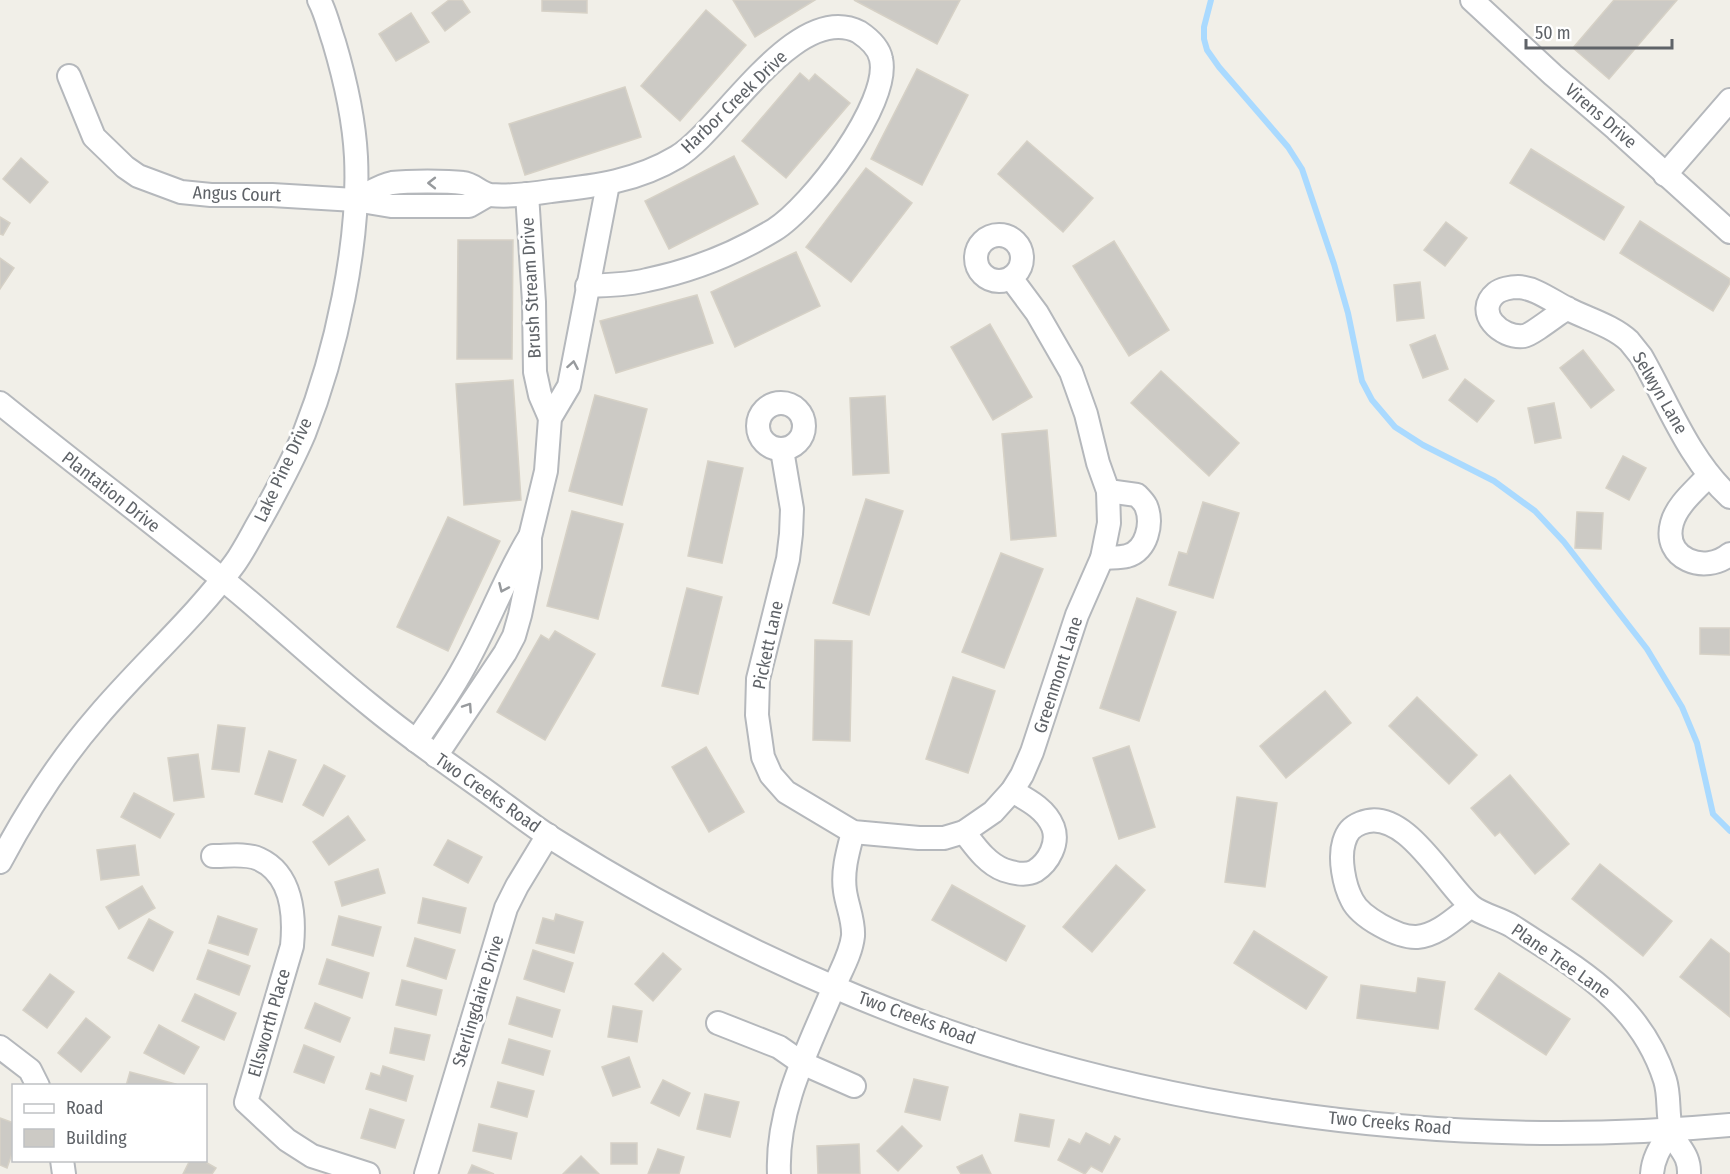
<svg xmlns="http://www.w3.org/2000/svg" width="1730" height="1174" viewBox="0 0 1730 1174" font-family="'Fira Sans Condensed',sans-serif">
<rect width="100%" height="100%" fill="#f1efe8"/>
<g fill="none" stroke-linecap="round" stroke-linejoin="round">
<polyline stroke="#aadaff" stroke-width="6" points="1211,0 1204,27 1204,39 1207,50 1219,67 1288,147 1302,169 1334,264 1348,313 1362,381 1372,400 1395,427 1423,445 1494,481 1535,511 1564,542 1647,649 1682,707 1697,743 1713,814 1730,831"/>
</g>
<g fill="#cccac5" stroke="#d6d1c6" stroke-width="1.5">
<polygon points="449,0 462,0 470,12 445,31 432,13"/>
<polygon points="542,0 587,0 587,13 542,11"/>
<polygon points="733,0 815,0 755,37"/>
<polygon points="854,0 960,0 937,44"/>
<polygon points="1614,0 1677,0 1609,79 1573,48"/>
<polygon points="706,10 746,45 680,121 641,86"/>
<polygon points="411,13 429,42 396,61 379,34"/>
<polygon points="917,69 968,95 922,185 871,159"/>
<polygon points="800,73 809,81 815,74 850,103 786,178 742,141"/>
<polygon points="625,87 641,137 525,175 509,124"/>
<polygon points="1027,141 1093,198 1063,232 998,174"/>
<polygon points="1531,149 1624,207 1604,240 1510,183"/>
<polygon points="734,156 758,204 669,249 645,201"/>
<polygon points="21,158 48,182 30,203 3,179"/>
<polygon points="866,168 912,203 851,282 806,247"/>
<polygon points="0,217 10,223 3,235 0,234"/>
<polygon points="1640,221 1730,279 1730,283 1713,311 1620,253"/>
<polygon points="1446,222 1467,238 1445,266 1424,250"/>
<polygon points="458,240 513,240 512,359 457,359"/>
<polygon points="1114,241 1169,330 1129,356 1073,266"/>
<polygon points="796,252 820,306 735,347 711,292"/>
<polygon points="0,258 14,268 0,289"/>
<polygon points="1420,282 1424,318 1397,321 1394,285"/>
<polygon points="697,295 713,343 616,373 600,321"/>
<polygon points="990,324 1032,397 993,420 951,347"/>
<polygon points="1435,335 1448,369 1423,378 1410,345"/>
<polygon points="1583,350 1614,390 1591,408 1560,368"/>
<polygon points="1161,371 1239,443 1209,476 1131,403"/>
<polygon points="1465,379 1494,401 1477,422 1449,400"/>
<polygon points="513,380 521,500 464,505 456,384"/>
<polygon points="595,395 647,409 622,505 569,491"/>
<polygon points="885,396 889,473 853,475 850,398"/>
<polygon points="1554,403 1561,438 1535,443 1528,408"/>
<polygon points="1047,430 1056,536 1011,540 1002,434"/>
<polygon points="1623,456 1646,468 1629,500 1606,488"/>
<polygon points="708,461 743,468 722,563 688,556"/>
<polygon points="866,499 903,511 869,615 833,603"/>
<polygon points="1203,502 1239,513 1213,598 1169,585 1179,552 1187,554"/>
<polygon points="572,511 623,524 598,619 547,606"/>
<polygon points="1577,512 1603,513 1601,549 1575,548"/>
<polygon points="448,517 500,541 448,651 397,627"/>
<polygon points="1001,553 1043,569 1004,668 962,652"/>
<polygon points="687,588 722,597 698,694 662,686"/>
<polygon points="1137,598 1176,612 1139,721 1100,708"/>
<polygon points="1700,628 1730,628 1730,655 1700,654"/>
<polygon points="555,631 595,654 545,740 497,712 541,635 549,640"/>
<polygon points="815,640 852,641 850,741 813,740"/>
<polygon points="953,677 995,691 968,773 926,759"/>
<polygon points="1325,691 1351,723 1286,778 1260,746"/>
<polygon points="1417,697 1477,755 1449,784 1389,726"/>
<polygon points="218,725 245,728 239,772 212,769"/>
<polygon points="1129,746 1155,827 1119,839 1093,758"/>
<polygon points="706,747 744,812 709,832 672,767"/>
<polygon points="269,751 296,760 282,802 255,794"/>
<polygon points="198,754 204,797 174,801 168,758"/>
<polygon points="324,765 345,776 323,816 303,805"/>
<polygon points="1510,775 1569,844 1535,874 1500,832 1495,836 1471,808"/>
<polygon points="134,793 174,814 160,838 121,817"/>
<polygon points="1237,797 1277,803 1265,887 1225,882"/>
<polygon points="348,816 365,840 329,865 313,842"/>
<polygon points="448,840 482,857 468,883 434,865"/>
<polygon points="135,845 139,875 101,880 97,850"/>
<polygon points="1600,864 1672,921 1643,956 1572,899"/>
<polygon points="1116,865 1145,890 1092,952 1063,927"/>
<polygon points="378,869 385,893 342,906 335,882"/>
<polygon points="952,885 1025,926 1006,961 932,920"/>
<polygon points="142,886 155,908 119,929 106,907"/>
<polygon points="423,898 466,908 460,933 418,923"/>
<polygon points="556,914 583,922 574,953 536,943 543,918 554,921"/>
<polygon points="218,916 257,929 248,955 209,943"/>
<polygon points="339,916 381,927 373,956 332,945"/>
<polygon points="149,919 173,932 153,971 128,958"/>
<polygon points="1254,931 1327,977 1306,1009 1234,963"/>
<polygon points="415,938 455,950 446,979 407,966"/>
<polygon points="1711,939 1730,954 1730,1017 1680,977"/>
<polygon points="208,950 250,966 239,995 197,979"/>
<polygon points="533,950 573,963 564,992 524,979"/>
<polygon points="663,953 681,969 653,1001 635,984"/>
<polygon points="327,959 369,973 362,998 319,984"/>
<polygon points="1499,973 1570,1019 1546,1055 1475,1009"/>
<polygon points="50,974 74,992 47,1028 23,1010"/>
<polygon points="1418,978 1445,982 1438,1029 1357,1018 1361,985 1416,993"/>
<polygon points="402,980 442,990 436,1015 396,1005"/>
<polygon points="195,994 236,1013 224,1040 182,1021"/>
<polygon points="517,997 560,1010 552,1037 509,1024"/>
<polygon points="315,1003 350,1018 340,1042 305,1028"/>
<polygon points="613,1006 642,1011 637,1042 608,1037"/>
<polygon points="86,1018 110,1037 81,1072 58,1053"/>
<polygon points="159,1025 199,1047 184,1074 144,1053"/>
<polygon points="395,1028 430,1035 424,1060 390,1053"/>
<polygon points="509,1039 550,1051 543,1075 502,1063"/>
<polygon points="304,1045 334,1057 324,1083 294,1072"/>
<polygon points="629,1057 640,1087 613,1096 602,1067"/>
<polygon points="383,1066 413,1076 406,1101 366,1089 371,1073 380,1076"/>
<polygon points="130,1072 176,1084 176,1086 126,1086"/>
<polygon points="914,1079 948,1087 940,1120 905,1112"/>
<polygon points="663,1080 690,1093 679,1116 651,1103"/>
<polygon points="498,1082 534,1091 527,1117 491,1107"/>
<polygon points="705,1094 739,1102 730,1137 697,1129"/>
<polygon points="370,1109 404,1120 395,1148 361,1138"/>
<polygon points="1020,1114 1054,1120 1049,1147 1015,1141"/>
<polygon points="0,1118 14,1123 14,1148 7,1168 0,1165"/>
<polygon points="479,1124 517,1133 511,1159 473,1151"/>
<polygon points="902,1126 922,1146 898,1171 877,1151"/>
<polygon points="1086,1133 1110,1145 1115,1136 1120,1139 1102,1172 1091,1166 1085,1174 1058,1160 1069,1139 1080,1144"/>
<rect x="611" y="1143" width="26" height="21"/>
<polygon points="859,1144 860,1174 818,1174 817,1146"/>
<polygon points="658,1149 684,1157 679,1174 648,1174"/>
<polygon points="982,1155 991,1174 961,1174 957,1167"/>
<polygon points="581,1156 599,1174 563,1174"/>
<polygon points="190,1160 202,1160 216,1168 212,1174 183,1174"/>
<polygon points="472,1165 494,1174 468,1174"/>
</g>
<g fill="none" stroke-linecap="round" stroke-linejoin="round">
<defs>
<g id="minor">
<polyline points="1472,0 1553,75 1616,129 1730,232"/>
<polyline points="69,76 94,137 125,167 138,176 181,192 211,195 272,195 355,200 391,206 469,206 488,195"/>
<polyline points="1665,175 1730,100"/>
<polyline points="527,194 534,302 535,372 540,395 550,418"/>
<path d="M355 200C366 195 380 185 392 183 408 181 447 181 463 183 473 184 480 193 490 195 510 197 531 194 551 191 596 186 637 181 677 157 722 130 796 0 859 32 868 38 879 48 881 59 891 103 811 207 774 230 736 253 691 271 647 280 628 285 607 285 587 286"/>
<circle cx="999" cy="258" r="23"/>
<path d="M1567 308C1558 314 1531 335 1524 336 1501 339 1473 312 1496 293 1501 289 1511 287 1518 287 1536 288 1552 301 1568 309 1588 319 1613 326 1629 341 1633 346 1637 351 1641 356 1668 403 1689 460 1730 497"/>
<circle cx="781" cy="426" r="23"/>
<path d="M0 403C73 462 148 519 221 578 272 619 319 664 370 705 405 734 442 760 479 786 503 803 526 821 550 837 640 894 736 945 834 987 1109 1106 1432 1153 1730 1125"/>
<polyline points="782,450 792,509 791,534 788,559 758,679 757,715 763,757 771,775 786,792 853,832 919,838 944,838 964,832 993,812 1012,791 1022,775 1032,752 1077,615 1102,558 1109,523 1108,491 1098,463 1086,414 1071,372 1037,313 1011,278"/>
<path d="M1709 475C1697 489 1677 504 1672 523 1662 559 1705 575 1730 554"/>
<path d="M1102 558C1110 557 1120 558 1127 556 1147 551 1153 523 1146 506 1144 502 1140 498 1137 495L1108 491"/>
<path d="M416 741C433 717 450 693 464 667 488 625 504 579 529 538"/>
<polyline points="436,756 505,653 514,636 520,615 530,567 530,537 546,471 550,418 569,386 608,184"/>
<path d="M964 832C975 846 986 863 1004 870 1013 873 1026 876 1035 871 1049 862 1059 843 1053 827 1046 809 1028 800 1012 791"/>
<path d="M213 856C227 856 246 853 259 859 292 874 295 915 292 946L246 1102 287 1140 312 1156 368 1174"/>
<path d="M0 862C28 809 59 761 98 716 142 664 195 618 235 563 245 549 253 532 262 517 277 490 292 462 304 434 336 353 360 244 356 157 354 118 345 79 334 42 329 28 326 13 319 0"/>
<path d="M1471 906C1455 918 1438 935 1417 937 1398 938 1360 917 1352 900 1344 885 1339 858 1344 842 1347 832 1351 827 1361 823 1404 805 1444 883 1471 906 1482 915 1499 918 1512 926 1576 968 1640 1001 1665 1080 1670 1096 1667 1113 1671 1129 1675 1147 1690 1152 1689 1174"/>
<polyline points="718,1023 779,1047 802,1063 854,1086"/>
<polyline points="0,1047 30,1070 38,1086"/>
<polyline points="62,1160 64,1174"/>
<polyline points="426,1174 506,908 517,886 548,835"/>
<path d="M779 1174C776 1108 809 1047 834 987 841 970 851 954 853 936 854 920 847 906 845 891 842 871 848 851 853 832"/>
<path d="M1652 1174C1653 1157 1662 1145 1671 1130"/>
</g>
</defs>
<use href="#minor" stroke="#b5b8bc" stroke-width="26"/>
<use href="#minor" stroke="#fff" stroke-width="22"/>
</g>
<defs><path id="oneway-chevron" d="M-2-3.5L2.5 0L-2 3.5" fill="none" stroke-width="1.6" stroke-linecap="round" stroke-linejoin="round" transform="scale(1.5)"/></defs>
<g stroke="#979a9d">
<use href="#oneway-chevron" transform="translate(432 183) rotate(180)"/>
<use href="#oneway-chevron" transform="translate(573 365) rotate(-80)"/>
<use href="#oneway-chevron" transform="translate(503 588) rotate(114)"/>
<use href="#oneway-chevron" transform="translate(468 707) rotate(-56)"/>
</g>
<g text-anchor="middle" stroke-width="6" stroke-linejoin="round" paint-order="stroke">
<g font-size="18" fill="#5f6368" stroke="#fff">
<text transform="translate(734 102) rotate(-44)" y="6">Harbor Creek Drive</text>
<text transform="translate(1601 116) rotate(41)" y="6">Virens Drive</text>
<text transform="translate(237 194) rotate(2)" y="6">Angus Court</text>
<text transform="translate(531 288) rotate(-93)" y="6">Brush Stream Drive</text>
<text transform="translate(1660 393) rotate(60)" y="6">Selwyn Lane</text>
<text transform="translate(283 470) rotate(-65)" y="6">Lake Pine Drive</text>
<text transform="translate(111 492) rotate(38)" y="6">Plantation Drive</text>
<text transform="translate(768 645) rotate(-78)" y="6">Pickett Lane</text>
<text transform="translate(1058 675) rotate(-72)" y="6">Greenmont Lane</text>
<text transform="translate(488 793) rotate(35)" y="6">Two Creeks Road</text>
<text transform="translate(1561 961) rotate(35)" y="6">Plane Tree Lane</text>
<text transform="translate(478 1001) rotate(-73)" y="6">Sterlingdaire Drive</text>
<text transform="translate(917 1018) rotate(20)" y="6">Two Creeks Road</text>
<text transform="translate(269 1023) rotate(-74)" y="6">Ellsworth Place</text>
<text transform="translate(1390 1123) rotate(5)" y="6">Two Creeks Road</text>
</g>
</g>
<rect x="12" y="1084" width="195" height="78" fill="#ffffff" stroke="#bfc1c3" stroke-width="1.5"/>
<rect x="24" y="1104" width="30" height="9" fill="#ffffff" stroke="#bfc1c3" stroke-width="1.5"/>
<text x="66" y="1114" font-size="18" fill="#5f6368">Road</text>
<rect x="24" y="1129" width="30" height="18" fill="#cccac5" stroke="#bfc1c3" stroke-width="1.5"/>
<text x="66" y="1144" font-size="18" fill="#5f6368">Building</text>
<path d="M1526 39v9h146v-9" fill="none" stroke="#5f6368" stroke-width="3"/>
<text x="1535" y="39" font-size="18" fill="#5f6368" stroke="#ffffff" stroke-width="4.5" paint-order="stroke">50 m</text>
</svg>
